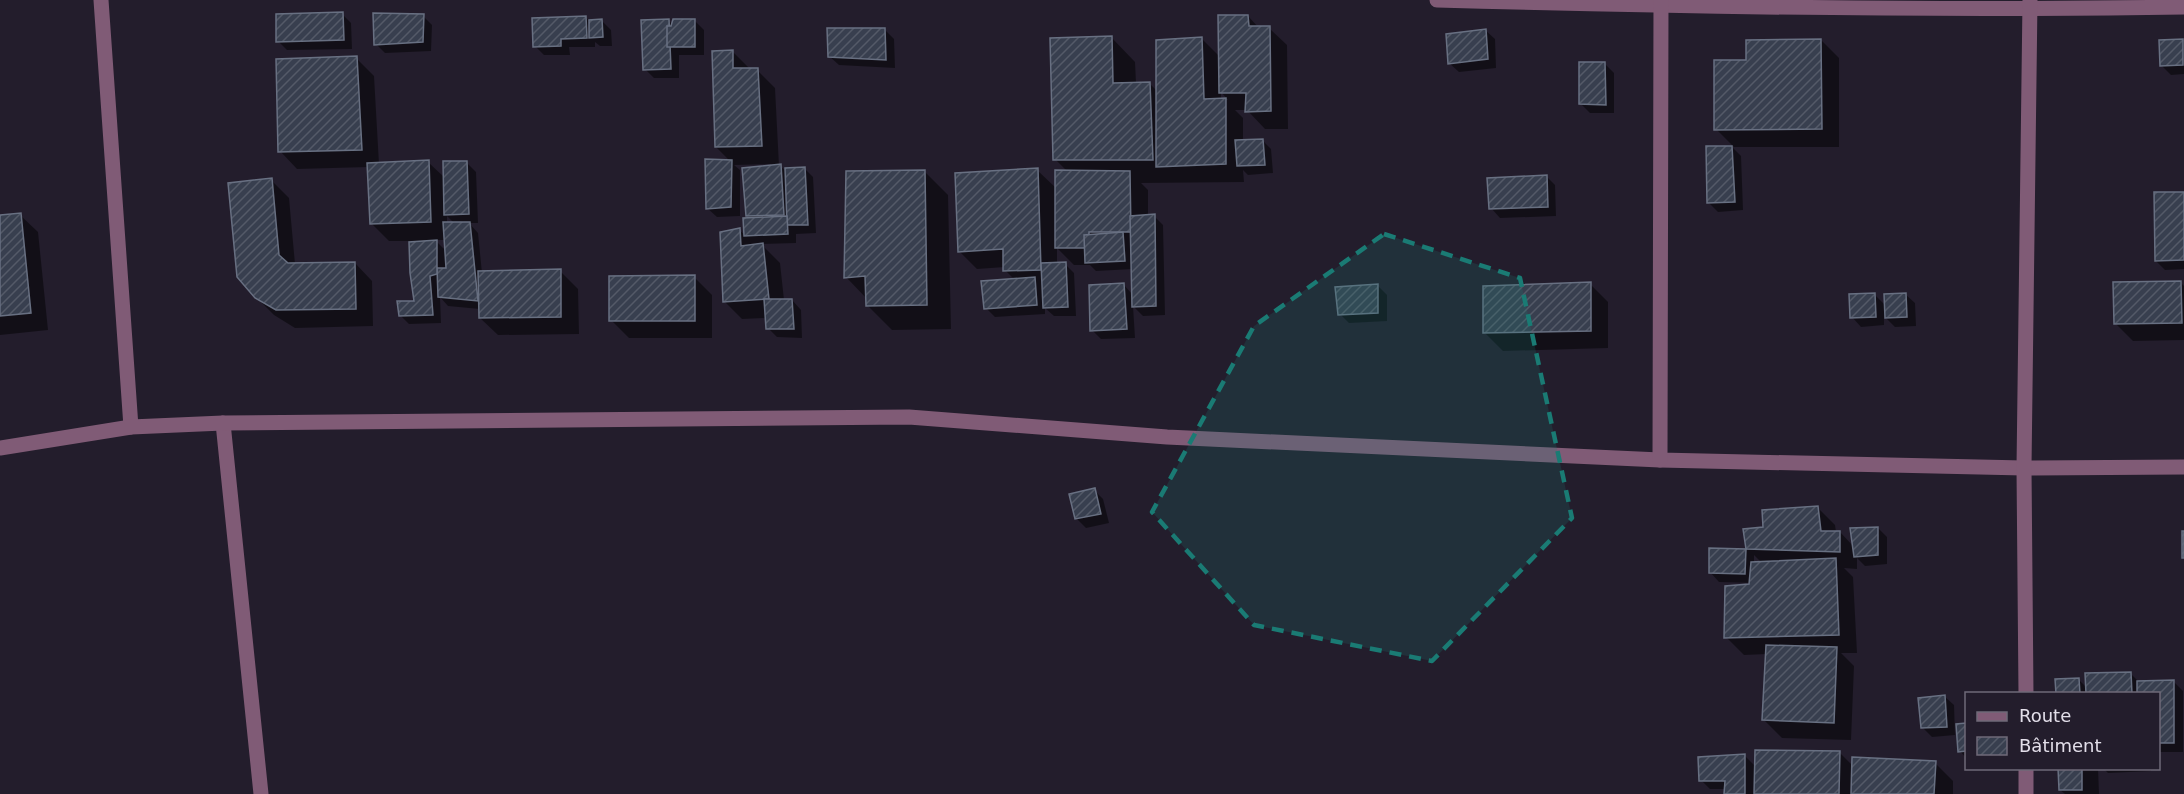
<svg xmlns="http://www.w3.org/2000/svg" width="2184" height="794" viewBox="0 0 2184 794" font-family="'DejaVu Sans',sans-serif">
<defs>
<pattern id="building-hatch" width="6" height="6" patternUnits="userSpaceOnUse" patternTransform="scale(1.5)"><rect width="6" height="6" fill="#383f4f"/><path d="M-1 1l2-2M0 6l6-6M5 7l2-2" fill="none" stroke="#545a68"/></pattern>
</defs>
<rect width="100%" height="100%" fill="#231d2c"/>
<g fill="#0007" fill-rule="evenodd">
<polygon points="342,14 351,23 352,49 287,50 278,41"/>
<polygon points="423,16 432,25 431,51 385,53 376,44"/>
<path d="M1248 16 1259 28H1269L1287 45 1288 129H1265L1247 110H1235L1243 118V141L1262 140 1271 149 1273 173 1248 175 1243 170 1244 182 1141 183 1148 190V216H1154L1163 225 1165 315 1143 316 1133 306 1135 338 1101 339 1092 330 1123 284 1133 295V269L1096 271 1090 265H1074L1057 248V264H1065L1074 273 1076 316H1054L1045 308V314L995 317 986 308 1015 280 1005 270V267L977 269 959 251 1037 170 1056 188 1068 172 1055 159 1111 37 1135 62 1136 83H1149L1157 91 1202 39 1220 57ZM1221 92 1228 100H1221Z"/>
<polygon points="586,17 590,22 602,21 611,30 612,46 600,46 595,42 595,47 569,47 570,55 544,55 535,46"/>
<polygon points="669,21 673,25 695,21 704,30 704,55 679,55 679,78 654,78 645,69"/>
<polygon points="885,30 894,39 895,68 839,65 829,56"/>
<polygon points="1485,30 1495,39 1496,68 1459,72 1449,63"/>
<polygon points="1821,40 1839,58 1839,147 1734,147 1716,129 1747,61"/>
<polygon points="2182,40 2184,42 2184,74 2171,75 2162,66"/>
<polygon points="732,51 751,70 757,70 775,88 779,166 785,170 804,168 813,177 816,233 796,234 796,243 761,244 780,263 784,300 792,300 801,310 802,338 777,337 768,328 767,318 742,319 724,301 739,230 746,236 745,220 751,219 747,215 772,166 771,164 734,165 740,170 740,216 717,217 707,208 730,161 716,147"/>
<path d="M356 58 374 76 379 164 428 162 445 178 467 163 476 172 478 223H469L478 233 482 273 560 271 578 289 579 334 498 335 480 318V309L448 306 440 297 441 323 409 324 400 315 416 302 411 273 410 241H389L371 223 369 167 297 169 280 151ZM447 216 455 224H447ZM435 240H446L447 252Z"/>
<polygon points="1605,64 1614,73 1614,113 1590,113 1581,104"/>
<polygon points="1732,147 1741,156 1743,210 1718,212 1709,203"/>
<polygon points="924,171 948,195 951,329 892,330 868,306 867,299 846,277"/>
<polygon points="1546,176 1555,185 1556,216 1500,218 1491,208"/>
<polygon points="271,180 289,198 295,264 355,263 372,281 373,326 295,328 274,315 256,297"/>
<polygon points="2184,193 2184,269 2165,270 2156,261"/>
<polygon points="20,215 38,232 48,330 0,335 0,217"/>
<polygon points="694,277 712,295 712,338 629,338 611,320"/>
<polygon points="2180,282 2184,286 2184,340 2133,341 2116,324"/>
<polygon points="1590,284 1608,302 1608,348 1503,351 1485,333"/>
<polygon points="1378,286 1387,295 1387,321 1349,323 1340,314"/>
<polygon points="1874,294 1886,306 1905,294 1915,303 1916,326 1895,327 1884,316 1884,325 1861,327 1852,317"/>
<polygon points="1094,490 1103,499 1109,523 1086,528 1077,519"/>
<path d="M1817 507 1835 525 1836 532H1840L1854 547 1878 528 1887 537V564L1865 566 1857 558V569L1844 568 1853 577 1857 653H1841L1854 666 1851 740 1782 738 1764 720 1767 654 1744 655 1726 637 1756 583 1719 582 1710 572V549L1747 550 1745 530 1764 529ZM1754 555 1762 563H1754Z"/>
<polygon points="2130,673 2139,682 2174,682 2183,691 2183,752 2158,752 2158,694 2057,694 2079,680 2087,688"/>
<polygon points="1944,696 1954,705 1955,735 1932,737 1922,727"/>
<polygon points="1966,724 1966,758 1960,751 1958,725"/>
<polygon points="1839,752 1853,766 1935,763 1953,781 1953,794 1726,794 1726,789 1710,789 1701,780 1744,755 1756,767"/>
<polygon points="2060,768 2098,768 2099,794 2065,794 2060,790"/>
<polygon points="2103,768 2151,768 2151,771 2108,773"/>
</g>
<g fill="url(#building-hatch)" stroke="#687082" stroke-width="1.5">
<polygon points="343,12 344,40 276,42 276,14"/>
<polygon points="373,13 424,14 423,42 374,45"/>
<polygon points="1218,15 1248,15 1249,26 1270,26 1271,111 1245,112 1246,93 1219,93"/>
<polygon points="586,16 587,38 561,39 561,46 533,47 532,18"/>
<polygon points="602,19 603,37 589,38 589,20"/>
<polygon points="669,19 671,69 643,70 641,20"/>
<polygon points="673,19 695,19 695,47 667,47 667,26 671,26"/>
<polygon points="827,28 885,28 886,60 828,57"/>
<polygon points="1486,29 1488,59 1448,64 1446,34"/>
<polygon points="1112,36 1113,83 1150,82 1153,160 1053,160 1050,38"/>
<polygon points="1202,37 1204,99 1226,98 1226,164 1156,167 1156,40"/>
<polygon points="1821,39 1822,129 1714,130 1714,60 1746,60 1746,40"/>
<polygon points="2183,39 2183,65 2160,66 2159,40"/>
<polygon points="733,50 733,68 758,68 762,146 715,147 712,51"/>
<polygon points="357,56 362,150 278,152 276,59"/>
<polygon points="1579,62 1605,62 1606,105 1579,104"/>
<polygon points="1263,139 1265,165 1237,166 1235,140"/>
<polygon points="1706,146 1732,146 1735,202 1707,203"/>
<polygon points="705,159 732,160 731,207 706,209"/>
<polygon points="429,160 431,222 370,224 367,163"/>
<polygon points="443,161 467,161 469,214 444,215"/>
<polygon points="781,164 784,215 746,216 742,168"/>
<polygon points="805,167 808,225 787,225 785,168"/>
<polygon points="1038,168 1041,270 1003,271 1003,249 958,252 955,173"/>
<polygon points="925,170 927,305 866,306 865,276 844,278 846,171"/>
<polygon points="1055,170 1130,171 1131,232 1089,232 1089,248 1055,248"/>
<polygon points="1547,175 1548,207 1489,209 1487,178"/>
<polygon points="272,178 279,255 288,263 355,262 356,309 276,310 255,298 237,277 228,183"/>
<polygon points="2154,192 2184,192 2184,260 2155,261"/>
<polygon points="21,213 31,313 0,316 0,215"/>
<polygon points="1155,214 1156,306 1132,307 1130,216"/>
<polygon points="787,216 788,234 744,236 743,218"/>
<polygon points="443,222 470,222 478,301 438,297 437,268 446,268"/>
<polygon points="740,228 741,246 763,243 769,299 723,302 720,232"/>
<polygon points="1123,232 1125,261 1085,263 1084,235"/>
<polygon points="437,240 437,274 430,276 433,315 399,316 397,301 414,301 410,273 409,242"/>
<polygon points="1066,262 1068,307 1043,308 1041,263"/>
<polygon points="561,269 561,317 479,318 478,271"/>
<polygon points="695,275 695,321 609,321 609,276"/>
<polygon points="1035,277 1037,305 984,309 981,281"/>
<polygon points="2181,281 2182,323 2114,324 2113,282"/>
<polygon points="1591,282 1591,331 1483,333 1483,286"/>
<polygon points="1124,283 1127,329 1090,331 1089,285"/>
<polygon points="1378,284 1378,313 1338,315 1335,287"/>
<polygon points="1875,293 1876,317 1850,318 1849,294"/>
<polygon points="1906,293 1907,317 1885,318 1884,294"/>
<polygon points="764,299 792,299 794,329 766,329"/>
<polygon points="1095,488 1101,514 1075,519 1069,494"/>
<polygon points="1818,506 1821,531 1840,531 1840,552 1746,549 1743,529 1763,527 1762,510"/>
<polygon points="1878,527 1878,555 1854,557 1850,528"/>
<rect x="2182" y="531" width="2" height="27"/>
<polygon points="1709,548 1746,549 1745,574 1709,573"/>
<polygon points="1836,558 1839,635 1724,638 1725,586 1749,584 1751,562"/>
<polygon points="1766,645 1837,647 1834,723 1762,720"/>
<polygon points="2131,672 2132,694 2086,694 2085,673"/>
<polygon points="2079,678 2080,694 2056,694 2055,679"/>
<polygon points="2174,680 2174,743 2158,743 2158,694 2137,694 2137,681"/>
<polygon points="1945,695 1947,727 1921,728 1918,698"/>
<polygon points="1966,723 1966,751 1958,752 1956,724"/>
<polygon points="1755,750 1840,751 1839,794 1754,794"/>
<polygon points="1745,754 1745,794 1724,794 1725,781 1699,781 1698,757"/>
<polygon points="1852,757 1936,761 1934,794 1851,794"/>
<polygon points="2058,768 2082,768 2082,790 2059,790"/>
</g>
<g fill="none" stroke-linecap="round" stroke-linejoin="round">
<g stroke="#805b76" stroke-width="15">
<polyline points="101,0 131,427"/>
<path d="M1437 0C1686 7 1935 11 2184 7"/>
<polyline points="223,423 261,794"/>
<polyline points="0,448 131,427 223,423 909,417 1167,437 1660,460 2024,468 2184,467"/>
<polyline points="1660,460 1661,0"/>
<polyline points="2026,694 2024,468 2030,0"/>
<polyline points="2026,768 2026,794"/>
</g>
</g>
<path fill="#1a7b74" fill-opacity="0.2" stroke="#1a7b74" stroke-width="4.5" stroke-dasharray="12 8" stroke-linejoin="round" d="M1384 234 1520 278 1572 518 1432 661 1254 625 1152 512 1254 326Z"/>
<rect x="1965" y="692" width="195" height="78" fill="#231d2c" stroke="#6f6a78" stroke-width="1.5"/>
<rect x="1977" y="712" width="30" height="9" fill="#805b76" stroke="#6f6a78" stroke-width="1.5"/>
<text x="2019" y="722" font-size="18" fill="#e2dee9">Route</text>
<rect x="1977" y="737" width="30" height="18" fill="url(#building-hatch)" stroke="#6f6a78" stroke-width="1.5"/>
<text x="2019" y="752" font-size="18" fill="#e2dee9">Bâtiment</text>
</svg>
